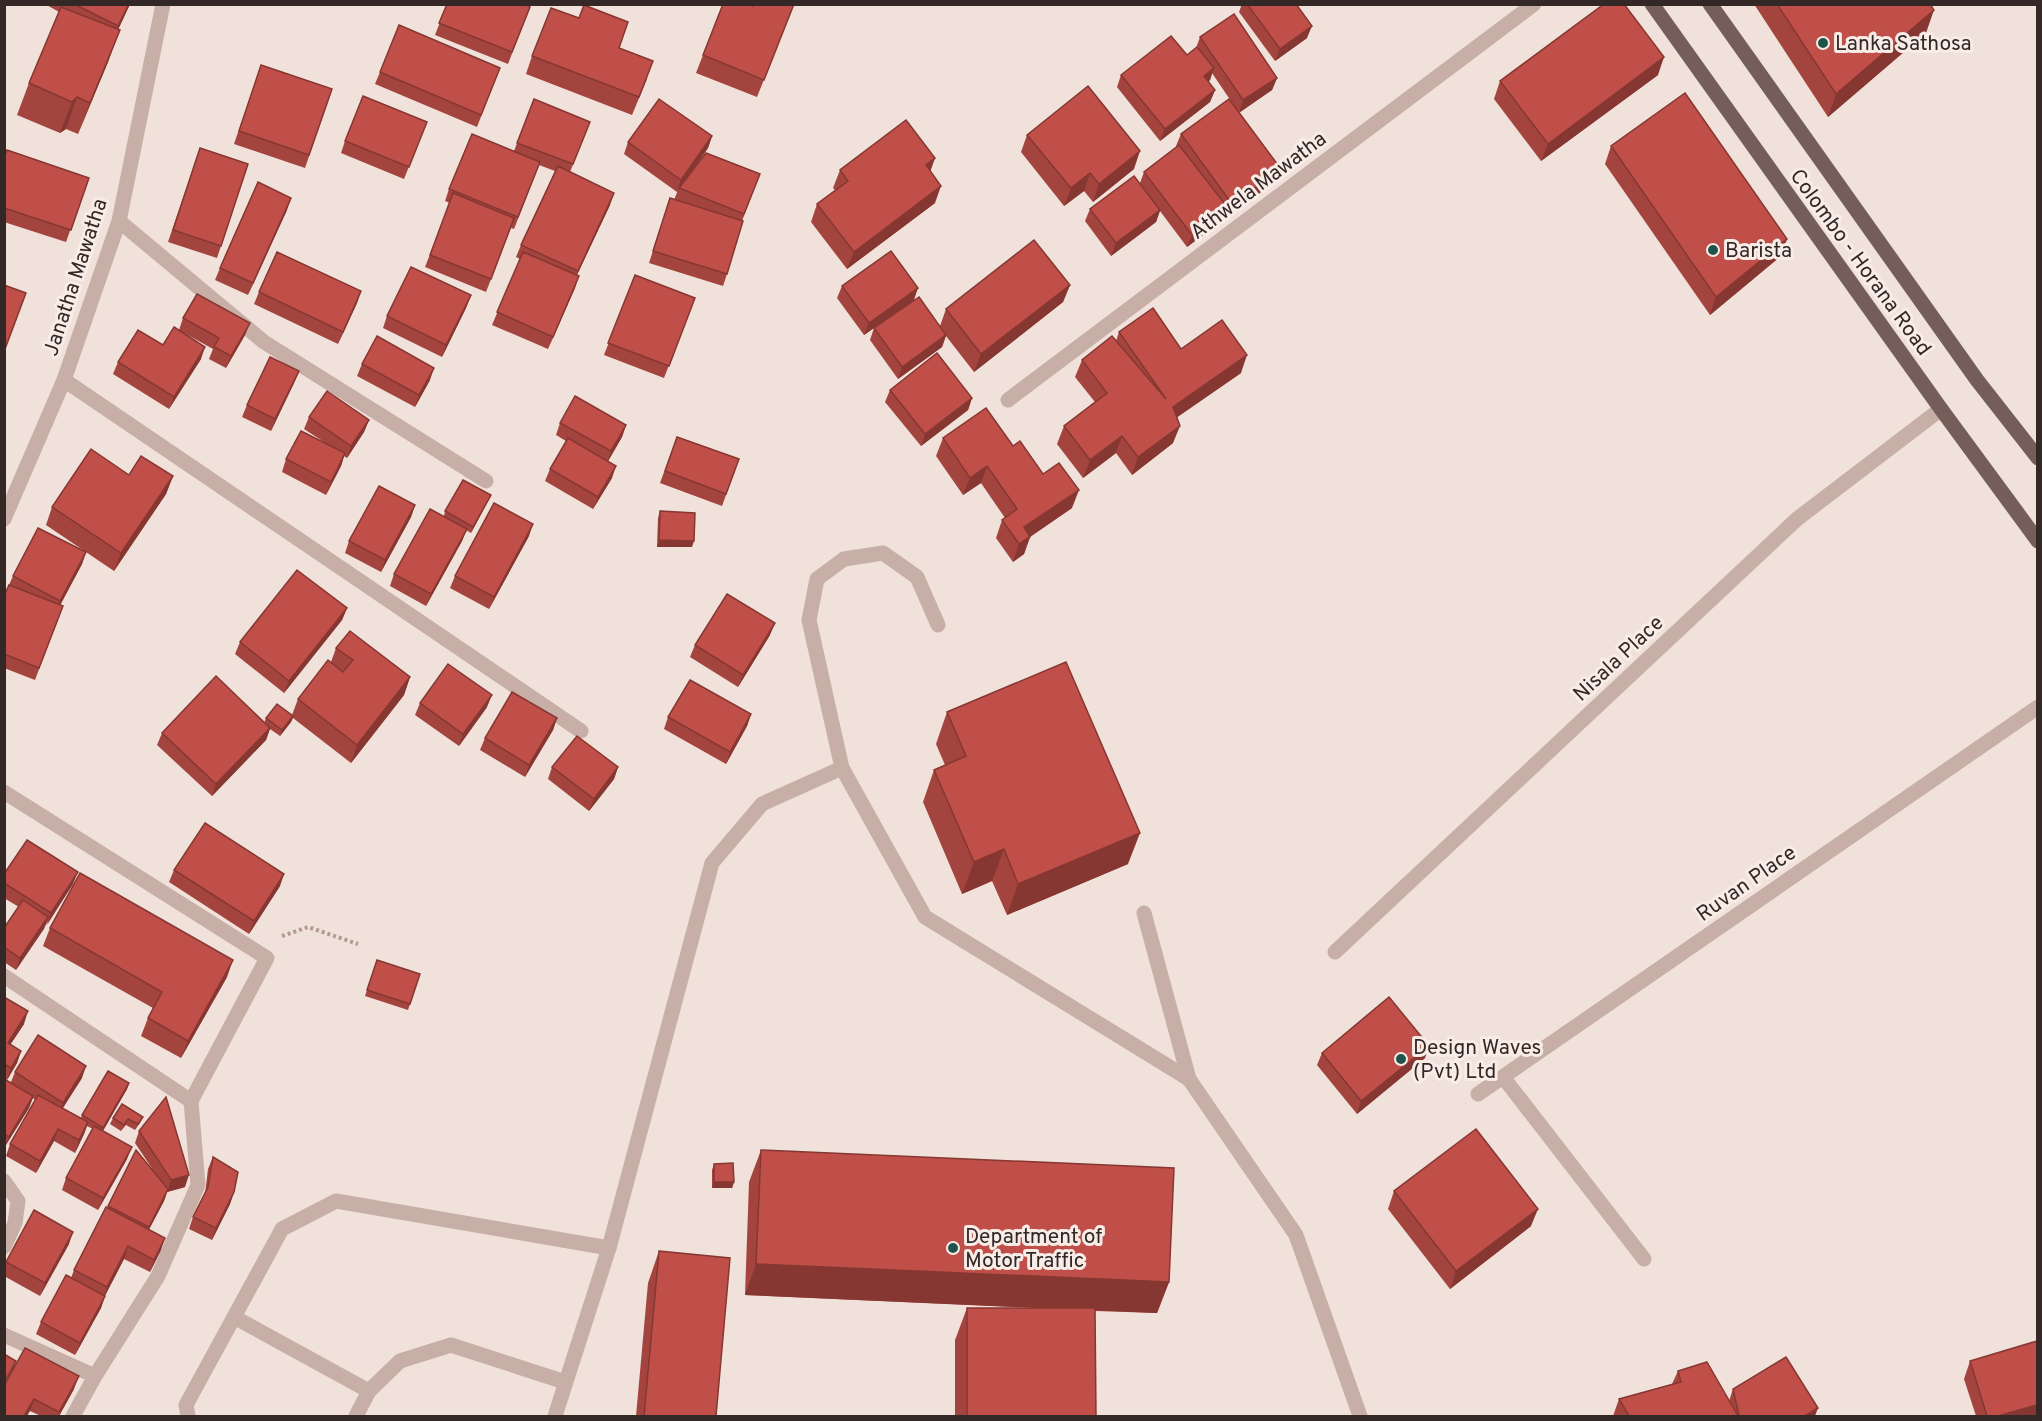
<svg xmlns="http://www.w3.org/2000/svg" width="2042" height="1421" viewBox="0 0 2042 1421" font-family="Overpass,sans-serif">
<rect width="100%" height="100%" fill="#f0e1da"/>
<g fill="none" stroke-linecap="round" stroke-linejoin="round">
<polyline stroke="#b39991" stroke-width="4" stroke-dasharray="3 3" stroke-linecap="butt" points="282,936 308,927 358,944"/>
<g stroke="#c7afa7" stroke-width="15">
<polyline points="119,221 264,342 486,481"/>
<polyline points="64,380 581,731"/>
<polyline points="938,625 917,577 883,553 844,559 817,579 809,620 842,768 925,917 1189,1079 1296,1235 1360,1416"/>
<polyline points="4,792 267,958 191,1101"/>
<polyline points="1144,913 1189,1079"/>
<polyline points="4,976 191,1101 198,1185 158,1276 95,1376 4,1335"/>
<polyline points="1503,1077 1644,1259"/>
<polyline points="4,1181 18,1201 15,1223 4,1247"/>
<polyline points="234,1317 369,1391"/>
<polyline points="73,1416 95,1376"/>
<polyline points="188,1416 186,1405 282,1229 336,1201 609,1248"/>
<polyline points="356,1416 369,1391 400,1361 451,1345 565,1382"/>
<polyline points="555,1416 609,1248 712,863 762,804 842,768"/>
</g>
<g stroke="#c7afa7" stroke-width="15">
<polyline points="1008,400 1534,4"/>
<polyline points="4,519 64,380 119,221 163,4"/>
<polyline points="1335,952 1797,519 1941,409"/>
<polyline points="1478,1094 2038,707"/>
</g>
<g stroke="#755d59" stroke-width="15">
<polyline points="1652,4 1941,409 2038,541"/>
<polyline points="1710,4 1977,380 2038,458"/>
</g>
</g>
<g fill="#a4443e">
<polygon points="45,4 130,4 118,30 108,62 78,134 66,129 60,133 17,115 29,83 59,12"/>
<polygon points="447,4 530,7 508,64 435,35"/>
<polygon points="794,4 757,97 696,73 703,55"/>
<polygon points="1242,4 1296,4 1307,38 1275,61 1239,12"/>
<polygon points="1754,4 1930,4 1926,33 1828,117"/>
<polygon points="1200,37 1277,78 1272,90 1239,112 1281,169 1276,181 1228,216 1226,213 1223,220 1187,247 1160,211 1156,222 1111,256 1085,221 1090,209 1140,183 1144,172 1177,147 1176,146 1181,134 1235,107 1212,73 1210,80 1208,82 1215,90 1210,102 1160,141 1117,87 1121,75 1187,55 1196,48"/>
<polygon points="619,48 647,79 632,115 526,74 532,56"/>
<polygon points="261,65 332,89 305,168 234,144"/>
<polygon points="500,68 477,127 375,84 380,72"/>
<polygon points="1658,75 1541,161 1494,99 1500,81"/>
<polygon points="534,99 590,122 570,172 610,205 577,275 575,288 548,349 492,325 520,259 516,257 521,245 555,171 539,165 514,229 511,228 486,292 425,267 450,203 445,201 449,189 514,151"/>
<polygon points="422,134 404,179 341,153 345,141"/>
<polygon points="1027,135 1134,169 1093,202 1084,191 1064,206 1021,152"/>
<polygon points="712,136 708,148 687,178 760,174 742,221 727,274 723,286 649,263 670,198 674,200 678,190 677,192 624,154 628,142"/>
<polygon points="1611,146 1781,256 1710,315 1605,164"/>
<polygon points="200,148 248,164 217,258 168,242"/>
<polygon points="4,158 89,178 66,242 4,222"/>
<polygon points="935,158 930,171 935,203 847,269 811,222 817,204 835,190 833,188 840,170"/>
<polygon points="287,210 248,295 215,280 220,268"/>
<polygon points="635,275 695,298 664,378 604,355"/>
<polygon points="1070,285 1063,302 974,372 946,336 942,347 898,379 870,340 874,328 940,326 946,309"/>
<polygon points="842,286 914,300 864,335 837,298"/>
<polygon points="361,291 357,303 338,344 254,304 259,292"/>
<polygon points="471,295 466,308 442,357 383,328 387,316"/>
<polygon points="183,318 245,335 226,368 209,359 213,349 184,333 201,359 169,409 113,374 118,362 163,345 179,330"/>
<polygon points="1119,332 1181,349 1241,373 1177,417 1173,443 1132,475 1116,453 1083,478 1057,444 1064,426 1095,402 1075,377 1082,360 1116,341"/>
<polygon points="362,364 430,380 415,407 357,376"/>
<polygon points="299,371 294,383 271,431 242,417 247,405"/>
<polygon points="890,390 972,398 968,410 921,446 885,402"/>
<polygon points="309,417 369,420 364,432 347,458 344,456 341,466 326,495 282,472 286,459 324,442 304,429"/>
<polygon points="560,423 626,425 622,437 608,461 612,478 593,509 545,481 550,469 566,441 556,435"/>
<polygon points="677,437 739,459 722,506 660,483"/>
<polygon points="943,438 1013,446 1043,474 1072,508 1030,537 1024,554 1013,562 996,538 1002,520 1005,518 981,483 963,495 936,456"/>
<polygon points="129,475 173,476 166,494 114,571 46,525 52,507"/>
<polygon points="491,495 488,501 471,533 466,530 462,541 426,606 390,586 394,574 444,516 445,511"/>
<polygon points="415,505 411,517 381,572 345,553 349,541"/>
<polygon points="660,511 692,547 657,547 658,518"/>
<polygon points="529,536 489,609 450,588 455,576"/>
<polygon points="86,552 82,564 60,605 63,606 35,680 4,668 4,596 13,576"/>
<polygon points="347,608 342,620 284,693 235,654 240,642"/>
<polygon points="770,635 738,687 690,657 695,645"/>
<polygon points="336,648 410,677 404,695 351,763 293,718 291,722 280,736 270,729 266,740 212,796 157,745 162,733 264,723 266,718 292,715 298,699 331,662"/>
<polygon points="420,703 487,707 459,746 415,715"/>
<polygon points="947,712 1128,864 1007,915 992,881 962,894 923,802 934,770 945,765 936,744"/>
<polygon points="751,714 747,726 726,764 664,729 668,717"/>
<polygon points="557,718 553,730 525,777 480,750 485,738"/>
<polygon points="552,767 618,767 614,779 589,811 548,779"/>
<polygon points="174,870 280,886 249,934 169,882"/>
<polygon points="4,874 73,884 16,970 4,962 4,928 19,907 4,898"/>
<polygon points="50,928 227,977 181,1058 141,1036 148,1018 153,1008 43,946"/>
<polygon points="377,960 420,974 408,1010 365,996"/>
<polygon points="4,997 24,1024 10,1045 21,1051 17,1063 7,1080 4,1078"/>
<polygon points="1322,1053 1425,1058 1357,1114 1317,1065"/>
<polygon points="15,1072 82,1078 63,1108 81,1118 82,1115 129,1083 127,1089 103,1131 127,1159 98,1210 62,1190 66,1178 93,1129 87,1126 84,1134 75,1153 54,1141 36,1173 6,1156 10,1144 35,1100 33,1098 29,1108 4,1148 4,1079 11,1082"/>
<polygon points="143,1117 140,1123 135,1130 126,1125 121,1131 110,1124 113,1118"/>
<polygon points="139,1131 185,1187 167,1192 164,1201 149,1229 161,1250 150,1272 124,1259 105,1296 101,1308 75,1355 36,1334 41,1322 71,1278 74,1270 108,1207 136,1150 153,1170 135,1143"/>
<polygon points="761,1150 1169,1282 1157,1313 1095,1311 1096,1416 955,1416 955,1340 967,1308 1036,1308 745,1295 749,1182"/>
<polygon points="213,1157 234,1192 230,1204 212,1240 189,1229 193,1217 205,1194 208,1169"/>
<polygon points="714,1164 734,1182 732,1188 712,1188 712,1170"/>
<polygon points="1394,1191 1531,1226 1450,1289 1388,1209"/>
<polygon points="69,1244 40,1296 4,1276 4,1266 6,1262"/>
<polygon points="659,1251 716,1416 636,1416 648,1283"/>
<polygon points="1970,1361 2037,1416 1976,1416 1964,1379"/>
<polygon points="1678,1371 1729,1401 1733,1389 1815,1416 1613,1416 1619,1399 1672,1384"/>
<polygon points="4,1386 74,1389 59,1416 41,1416 30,1411"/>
</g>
<g fill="#863732">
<polygon points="129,4 130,4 114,38 118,26"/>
<polygon points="1934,10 1926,33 1828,117 1836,94"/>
<polygon points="1312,26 1307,38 1275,61 1280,49"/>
<polygon points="120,30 108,62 78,134 90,103"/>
<polygon points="1664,57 1658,75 1541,161 1548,144"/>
<polygon points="1214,68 1210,80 1200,88 1204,76"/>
<polygon points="1277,78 1272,90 1239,113 1243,100"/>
<polygon points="1215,90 1210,102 1160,141 1165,129"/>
<polygon points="77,97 66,129 60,133 72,102"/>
<polygon points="712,136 708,148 677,192 681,180"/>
<polygon points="1140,151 1134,169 1093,202 1099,184"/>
<polygon points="935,158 929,175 926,165"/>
<polygon points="1281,169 1276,181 1228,216 1232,204"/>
<polygon points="1090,173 1084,191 1064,206 1071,188"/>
<polygon points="941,186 935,203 847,269 854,252"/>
<polygon points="614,193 610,205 573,283 578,271"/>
<polygon points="291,198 287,210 248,295 253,283"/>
<polygon points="1228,208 1223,220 1187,247 1192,235"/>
<polygon points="1160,210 1156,222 1111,256 1116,243"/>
<polygon points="1787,239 1781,256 1710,315 1716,297"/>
<polygon points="579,276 575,288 548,349 553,337"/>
<polygon points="1070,285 1063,302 974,372 981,354"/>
<polygon points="918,288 914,300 864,335 869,323"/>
<polygon points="361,291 357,303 338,344 343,332"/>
<polygon points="471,295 466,308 442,357 446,345"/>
<polygon points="250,323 245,335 226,368 231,356"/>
<polygon points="946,335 942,347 898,379 902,367"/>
<polygon points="205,347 201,359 169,409 174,397"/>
<polygon points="1247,355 1241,373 1166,425 1173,407"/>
<polygon points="434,368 430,380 415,407 419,395"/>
<polygon points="299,371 294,383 271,431 275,419"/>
<polygon points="972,398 968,410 921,446 925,434"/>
<polygon points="369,420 364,432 347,458 351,446"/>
<polygon points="626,425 622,437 607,463 611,451"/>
<polygon points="1180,426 1173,443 1132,475 1138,457"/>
<polygon points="1122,436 1116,453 1083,478 1090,460"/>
<polygon points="345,453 341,466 326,495 331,482"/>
<polygon points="616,466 612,478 593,509 598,497"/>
<polygon points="987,466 981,483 963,495 970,478"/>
<polygon points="173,476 166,494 114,571 121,553"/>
<polygon points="1079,490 1072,508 1018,545 1024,527"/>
<polygon points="491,495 488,501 471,533 473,527"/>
<polygon points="415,505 411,517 381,572 385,560"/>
<polygon points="533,524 529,536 489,609 494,597"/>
<polygon points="467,529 462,541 426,606 431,594"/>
<polygon points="1030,537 1024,554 1013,562 1019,544"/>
<polygon points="659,540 694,541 692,547 657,547"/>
<polygon points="86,552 82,564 56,613 60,601"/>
<polygon points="347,608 342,620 284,693 289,681"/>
<polygon points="775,623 770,635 738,687 743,675"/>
<polygon points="410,677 404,695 351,763 357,745"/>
<polygon points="492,695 487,707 459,746 463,734"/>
<polygon points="751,714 747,726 726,764 730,752"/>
<polygon points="293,716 291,722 280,736 282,730"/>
<polygon points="557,718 553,730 525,777 529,765"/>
<polygon points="270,728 266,740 212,796 216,784"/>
<polygon points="618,767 614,779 589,811 594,799"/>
<polygon points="1140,833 1128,864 1007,915 1018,884"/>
<polygon points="1004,849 992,881 962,894 974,862"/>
<polygon points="78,872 73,884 47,925 51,913"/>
<polygon points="284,874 280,886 249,934 254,921"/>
<polygon points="48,917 44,929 16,970 20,958"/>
<polygon points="233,960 227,977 181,1058 188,1041"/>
<polygon points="28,1011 24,1024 4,1054 8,1043"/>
<polygon points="1429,1046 1425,1058 1357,1114 1361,1101"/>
<polygon points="21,1051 17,1063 7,1080 11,1068"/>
<polygon points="86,1066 82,1078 58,1115 63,1103"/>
<polygon points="129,1083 127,1089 101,1134 103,1128"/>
<polygon points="33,1096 29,1108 4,1148 9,1137"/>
<polygon points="88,1122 84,1134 75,1153 79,1140"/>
<polygon points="58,1129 54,1141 36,1173 40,1161"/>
<polygon points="132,1147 127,1159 98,1210 103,1198"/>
<polygon points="189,1175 185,1187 167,1192 171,1180"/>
<polygon points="714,1182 734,1182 732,1188 712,1188"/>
<polygon points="168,1189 164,1201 144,1239 149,1227"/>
<polygon points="234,1192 230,1204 212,1240 216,1228"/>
<polygon points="1538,1209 1531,1226 1450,1289 1456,1271"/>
<polygon points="73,1232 69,1244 40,1296 45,1283"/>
<polygon points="165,1238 161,1250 150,1272 154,1260"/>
<polygon points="128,1246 124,1259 103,1299 107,1287"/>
<polygon points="756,1264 1169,1282 1157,1313 745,1295"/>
<polygon points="105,1296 101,1308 75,1355 80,1343"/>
<polygon points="16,1361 14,1367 4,1384 5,1381"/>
<polygon points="79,1376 74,1389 59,1416 58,1416"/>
<polygon points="34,1399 30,1411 27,1416 24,1416"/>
<polygon points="2037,1405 2037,1416 1998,1416"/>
<polygon points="1818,1408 1815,1416 1805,1416"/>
</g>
<g fill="#bf4f48" stroke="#863732" stroke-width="1.5">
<polygon points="74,4 129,4 118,26"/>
<polygon points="447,4 525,4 530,7 512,52 439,23"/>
<polygon points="723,4 748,4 753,6 754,4 794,4 764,80 703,55"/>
<polygon points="1247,4 1296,4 1312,26 1280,49"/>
<polygon points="1604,4 1624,4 1664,57 1548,144 1500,81"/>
<polygon points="1777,4 1930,4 1934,10 1836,94"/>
<polygon points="584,5 628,22 619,48 653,61 639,97 532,56 551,8 579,18"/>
<polygon points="61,7 120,30 90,103 77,97 72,102 29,83"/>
<polygon points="1234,14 1277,78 1243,100 1200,37"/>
<polygon points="399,25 500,68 481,115 380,72"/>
<polygon points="1171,36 1187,55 1197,47 1214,68 1204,76 1215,90 1165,129 1121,75"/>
<polygon points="261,65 332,89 309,155 239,131"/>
<polygon points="1088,86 1140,151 1099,184 1090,173 1071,188 1027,135"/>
<polygon points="1685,93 1787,239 1716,297 1611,146"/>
<polygon points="363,96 427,122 409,167 345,141"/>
<polygon points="534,99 590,122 573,164 517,143"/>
<polygon points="659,99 712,136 681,180 628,142"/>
<polygon points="1229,99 1281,169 1232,204 1181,134"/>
<polygon points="906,120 935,158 926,165 941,186 854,252 817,204 848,181 840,170"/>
<polygon points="472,134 540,162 518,217 449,189"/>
<polygon points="1179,145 1228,208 1192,235 1144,172"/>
<polygon points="200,148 248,164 221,246 173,230"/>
<polygon points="7,150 89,178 71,230 4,208 4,159"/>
<polygon points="706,153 760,174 744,214 679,188"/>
<polygon points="558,166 614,193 578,271 521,245"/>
<polygon points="1134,176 1160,210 1116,243 1090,209"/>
<polygon points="258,182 291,198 253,283 220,268"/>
<polygon points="453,193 514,218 491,279 430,255"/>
<polygon points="670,198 743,221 727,274 653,251"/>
<polygon points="1034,240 1070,285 981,354 946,309"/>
<polygon points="891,251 918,288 869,323 842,286"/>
<polygon points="277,252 361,291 343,332 259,292"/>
<polygon points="523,252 579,276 553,337 497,312"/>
<polygon points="411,267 471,295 446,345 387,316"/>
<polygon points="635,275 695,298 669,366 608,343"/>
<polygon points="4,285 26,293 5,349 4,349"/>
<polygon points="197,294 250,323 231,356 214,347 219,338 183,318"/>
<polygon points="919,297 946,335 902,367 874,328"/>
<polygon points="1153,308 1181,349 1222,320 1247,355 1173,407 1180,426 1138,457 1122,436 1090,460 1064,426 1107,393 1082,360 1112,336 1166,399 1119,332"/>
<polygon points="174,327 205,347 174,397 118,362 138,330 163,345"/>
<polygon points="377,336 434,368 419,395 362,364"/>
<polygon points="937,353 972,398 925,434 890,390"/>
<polygon points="270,357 299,371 275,419 247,405"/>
<polygon points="327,391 369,420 351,446 309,417"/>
<polygon points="575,396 626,425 611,451 560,423"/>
<polygon points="986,408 1013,446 1020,441 1043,474 1059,463 1079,490 1024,527 1030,537 1019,544 1002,520 1017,509 987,466 970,478 943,438"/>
<polygon points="301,431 345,453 331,482 286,459"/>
<polygon points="677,437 739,459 726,494 665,471"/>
<polygon points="568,438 616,466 598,497 550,469"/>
<polygon points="91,449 129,475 141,456 173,476 121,553 52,507"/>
<polygon points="463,480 491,495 473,527 445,511"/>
<polygon points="379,486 415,505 385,560 349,541"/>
<polygon points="494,503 533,524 494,597 455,576"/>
<polygon points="430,509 467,529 431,594 394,574"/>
<polygon points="660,511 695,513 694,541 659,540"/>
<polygon points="38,528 86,552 60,601 13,576"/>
<polygon points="297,570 347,608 289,681 240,642"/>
<polygon points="9,585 63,606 39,668 4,654 4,596"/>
<polygon points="727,594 775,623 743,675 695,645"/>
<polygon points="350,631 410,677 357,745 298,699 328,660 343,672 353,660 336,648"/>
<polygon points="1066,662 1140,833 1018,884 1004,849 974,862 934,770 966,756 947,712"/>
<polygon points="448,664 492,695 463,734 420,703"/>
<polygon points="216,676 270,728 216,784 162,733"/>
<polygon points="690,680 751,714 730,752 668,717"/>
<polygon points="512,692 557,718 529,765 485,738"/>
<polygon points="277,704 293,716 282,730 266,718"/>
<polygon points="577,736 618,767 594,799 552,767"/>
<polygon points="205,823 284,874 254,921 174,870"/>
<polygon points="27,840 78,872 51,913 4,883 4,874"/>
<polygon points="80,873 233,960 188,1041 148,1018 162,992 50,928"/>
<polygon points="23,900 48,917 20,958 4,947 4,928"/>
<polygon points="377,960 420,974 410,1004 367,990"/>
<polygon points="4,997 28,1011 8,1043 21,1051 11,1068 4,1064"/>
<polygon points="1389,997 1429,1046 1361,1101 1322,1053"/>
<polygon points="38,1035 86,1066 63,1103 15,1072"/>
<polygon points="108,1071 129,1083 103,1128 82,1115"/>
<polygon points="4,1079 33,1096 9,1137 4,1134"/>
<polygon points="38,1095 88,1122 79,1140 58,1129 40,1161 10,1144"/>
<polygon points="166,1097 189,1175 171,1180 139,1131"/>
<polygon points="122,1104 143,1117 138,1124 128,1119 124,1125 113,1118"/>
<polygon points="94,1126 132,1147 103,1198 66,1178"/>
<polygon points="1476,1129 1538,1209 1456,1271 1394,1191"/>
<polygon points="136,1150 168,1189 149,1227 108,1206"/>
<polygon points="761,1150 1174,1168 1169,1282 756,1264"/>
<polygon points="213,1157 238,1172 234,1192 216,1228 193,1217 208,1187"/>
<polygon points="733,1163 734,1182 714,1182 714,1164"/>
<polygon points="106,1207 165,1238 154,1260 128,1246 107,1287 74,1270"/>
<polygon points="34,1210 73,1232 45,1283 6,1262"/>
<polygon points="659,1251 730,1258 716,1416 644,1416"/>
<polygon points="66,1275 105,1296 80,1343 41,1322"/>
<polygon points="967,1308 1095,1308 1096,1416 967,1416"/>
<polygon points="2037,1341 2037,1405 1998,1416 1987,1416 1970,1361"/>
<polygon points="25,1348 79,1376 59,1412 34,1399 24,1416 4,1416 4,1386"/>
<polygon points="4,1354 16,1361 5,1381 4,1381"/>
<polygon points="1786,1357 1818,1408 1805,1416 1739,1416 1733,1389"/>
<polygon points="1707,1362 1738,1416 1629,1416 1619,1399 1681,1382 1678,1371"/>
</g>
<g fill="#1f534c" stroke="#f8ece6" stroke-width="2">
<circle cx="1823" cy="43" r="6"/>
<circle cx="1713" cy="250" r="6"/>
<circle cx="1401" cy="1059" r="6"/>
<circle cx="953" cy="1248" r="6"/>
</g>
<g text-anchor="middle" stroke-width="6" stroke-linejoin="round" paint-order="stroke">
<g font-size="21" fill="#342827" stroke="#f8ece6" text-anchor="start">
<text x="1835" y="50">Lanka Sathosa</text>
<text x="1725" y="257">Barista</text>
<text x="1413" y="1054">Design Waves<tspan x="1413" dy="24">(Pvt) Ltd</tspan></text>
<text x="965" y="1243">Department of<tspan x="965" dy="24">Motor Traffic</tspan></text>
</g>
<g font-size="21" fill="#342827" stroke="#f8ece6">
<text transform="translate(1258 185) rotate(-37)" y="7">Athwela Mawatha</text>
<text transform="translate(1861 262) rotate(54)" y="7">Colombo - Horana Road</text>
<text transform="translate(75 277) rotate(-72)" y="7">Janatha Mawatha</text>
<text transform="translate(1618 658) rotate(-43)" y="7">Nisala Place</text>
<text transform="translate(1746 883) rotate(-35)" y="7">Ruvan Place</text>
</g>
</g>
<rect width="2042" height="1421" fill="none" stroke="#342827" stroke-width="12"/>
</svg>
